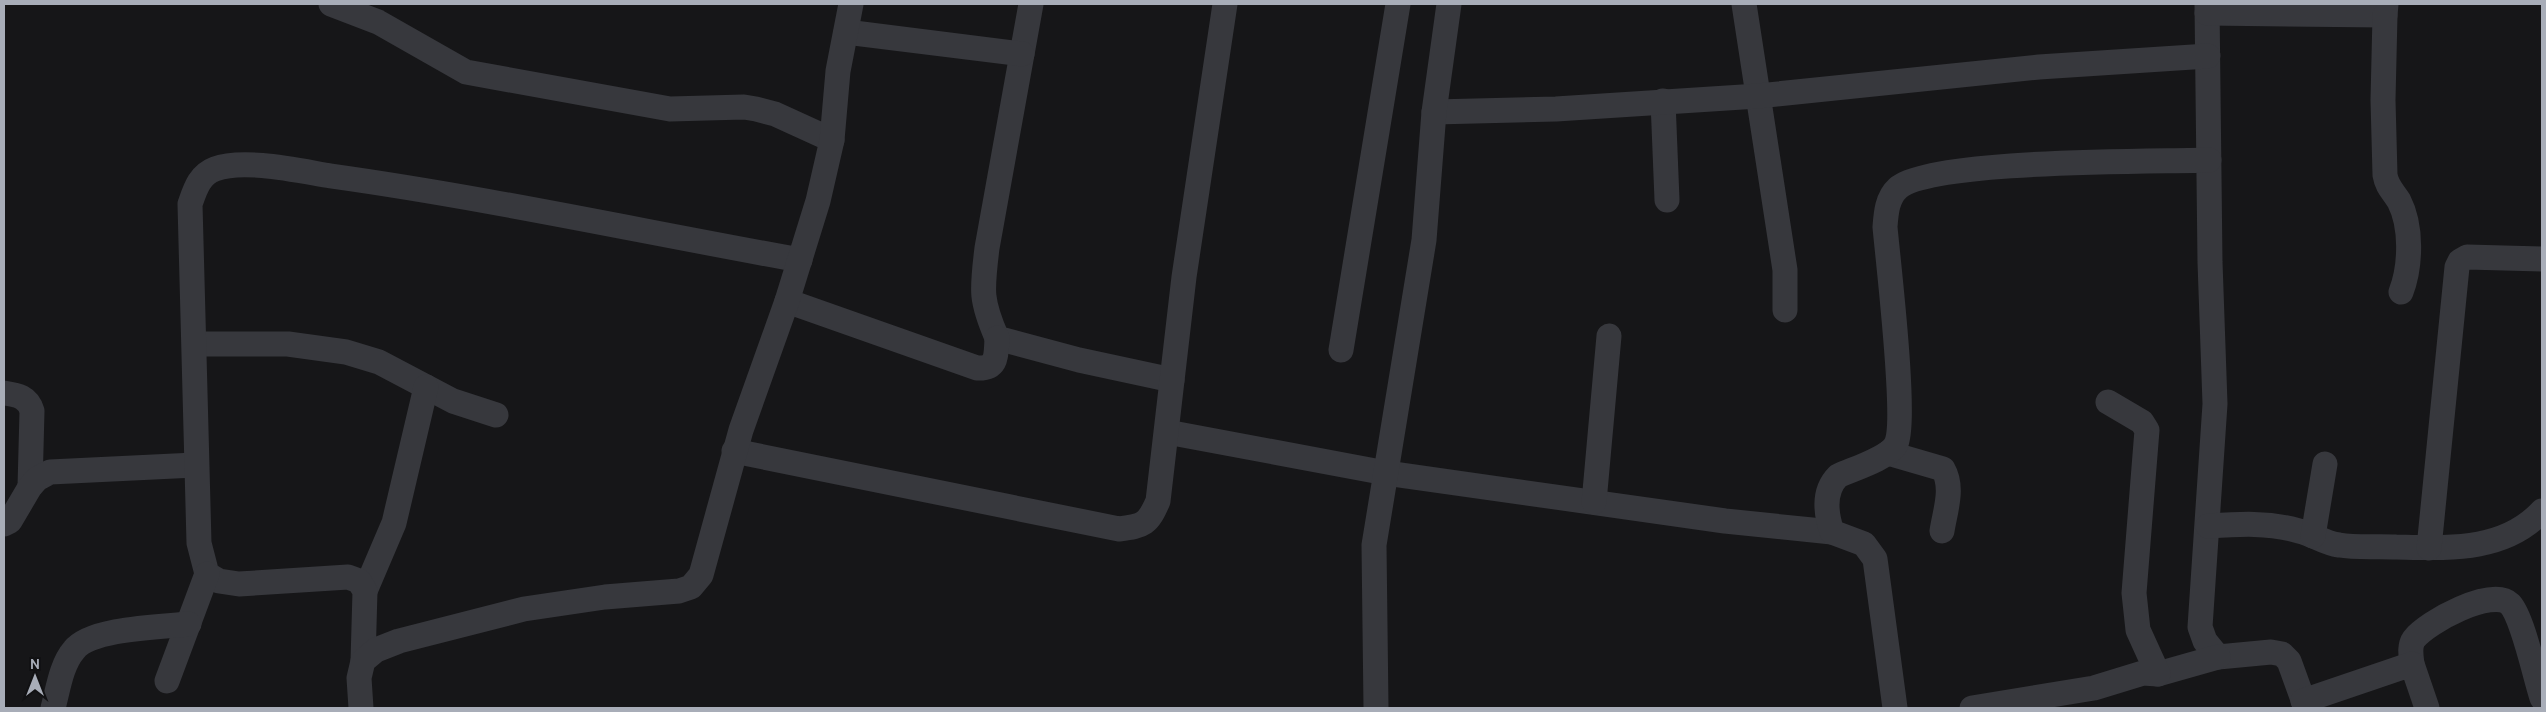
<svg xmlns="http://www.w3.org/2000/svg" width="2546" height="712" viewBox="0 0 2546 712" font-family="Cabin,sans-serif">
<rect width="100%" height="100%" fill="#161618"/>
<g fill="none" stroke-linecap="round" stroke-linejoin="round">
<g stroke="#37383d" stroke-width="25">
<polyline points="331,4 378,22 466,72 670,109 744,107 756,109 775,114 832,140"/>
<path d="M1031 4 987 248C982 290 980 299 997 338L1079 360 1172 380"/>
<polyline points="1744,4 1785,270 1785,310"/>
<polyline points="2207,4 2210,262 2215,404 2200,627 2205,641 2218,657 2271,652 2282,654 2289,661 2306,708"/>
<polyline points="2207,13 2385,15 2386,4"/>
<path d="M2385 15 2383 100 2385 175C2387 187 2393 191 2399 201 2412 226 2411 266 2401 292"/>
<polyline points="846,32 1022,54"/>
<polyline points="1663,101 1667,200"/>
<polyline points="1434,112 1556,109 1758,96 2039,67 2208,56"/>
<path d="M787 301 977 368C998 369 996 355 997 338"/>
<polyline points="195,344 288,344 346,352 379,362 453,401 496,415"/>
<polyline points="1341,350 1398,4"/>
<path d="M4 393C18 395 28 397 32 411L30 487"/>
<polyline points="1167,432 1386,473 1725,521 1832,532"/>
<path d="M734 451 1119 529C1144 526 1148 524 1158 501L1184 277 1225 4"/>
<path d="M1888 453 1943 469C1954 488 1945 511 1942 531"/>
<polyline points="1594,502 1609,336"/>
<polyline points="4,524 10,521 30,487 37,479 50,472 195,465"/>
<path d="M2208 526C2239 524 2269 522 2299 531 2313 534 2324 543 2339 545 2357 548 2377 546 2396 547 2448 548 2504 552 2542 511"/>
<polyline points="2313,536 2325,464"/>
<polyline points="2429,548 2457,267 2460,261 2467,257 2542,259"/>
<polyline points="365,591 394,523 426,387"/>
<path d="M363 661 365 591 359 581 348 577 239 584 219 581 207 574 199 543 190 204C195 190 199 175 215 169 244 158 300 171 331 176 488 198 644 232 800 260"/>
<path d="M2412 664C2411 656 2409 646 2414 639 2427 622 2492 587 2510 604 2523 618 2535 677 2542 698"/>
<polyline points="2158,674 2218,657"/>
<polyline points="167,681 207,574"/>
<polyline points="2303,701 2412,664 2427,708"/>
<path d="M53 708C58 690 61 665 74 650 91 628 161 627 189 624"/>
<polyline points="361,708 359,678 363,661 376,650 399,641 524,609 605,597 679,591 691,587 701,575 741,430 787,301 818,201 832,140 838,71 851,4"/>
<polyline points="1376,708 1374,545 1424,240 1434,112 1449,4"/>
<path d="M1895 708 1875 559 1864 544 1832 532C1826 514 1823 491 1838 476 1853 469 1886 459 1895 446 1908 426 1888 261 1885 227 1886 213 1887 198 1898 188 1930 159 2156 162 2209 160"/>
<polyline points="1972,708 2094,688 2143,673 2158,674 2138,630 2134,593 2147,430 2142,422 2108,402"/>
</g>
</g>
<rect width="2546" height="712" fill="none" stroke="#a8adb8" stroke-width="10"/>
<g transform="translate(35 677)" stroke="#111113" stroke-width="4" paint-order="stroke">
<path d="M0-4L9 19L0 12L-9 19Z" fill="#a8adb8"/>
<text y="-8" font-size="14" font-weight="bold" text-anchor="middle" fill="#a8adb8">N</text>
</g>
</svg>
